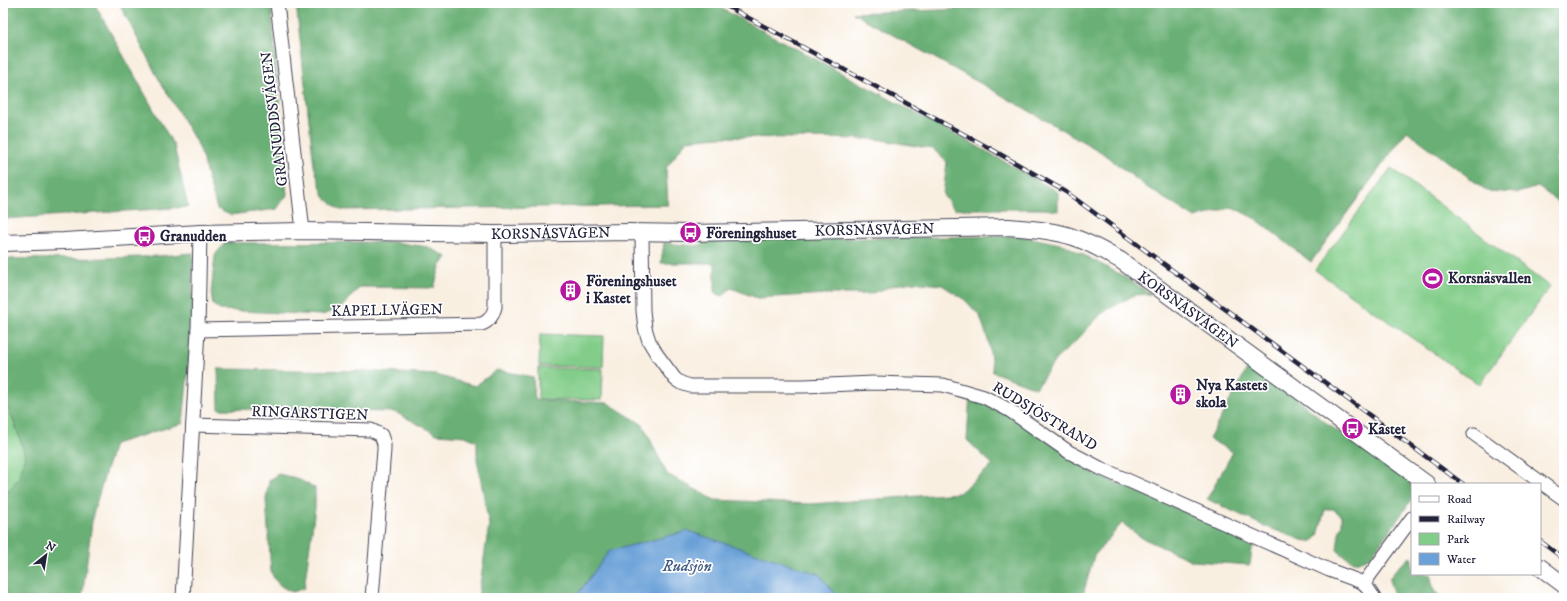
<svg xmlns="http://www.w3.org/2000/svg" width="1567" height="601" viewBox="0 0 1567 601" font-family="'IM FELL DW Pica',serif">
<rect width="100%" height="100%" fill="#fff"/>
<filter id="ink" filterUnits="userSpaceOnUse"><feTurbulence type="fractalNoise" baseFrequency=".025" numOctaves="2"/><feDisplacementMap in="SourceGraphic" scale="8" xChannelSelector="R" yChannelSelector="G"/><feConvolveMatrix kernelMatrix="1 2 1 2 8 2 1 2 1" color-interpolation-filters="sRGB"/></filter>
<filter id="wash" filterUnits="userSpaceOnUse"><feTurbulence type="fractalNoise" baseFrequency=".012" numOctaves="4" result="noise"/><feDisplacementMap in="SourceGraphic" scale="16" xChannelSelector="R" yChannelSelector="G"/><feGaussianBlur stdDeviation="0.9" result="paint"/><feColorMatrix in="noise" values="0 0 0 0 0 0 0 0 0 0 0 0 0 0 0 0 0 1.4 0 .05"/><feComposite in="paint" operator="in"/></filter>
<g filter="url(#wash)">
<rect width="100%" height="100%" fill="#f9efe1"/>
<g fill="#83cd8a" stroke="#527862">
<polygon points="1391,168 1550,287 1479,385 1315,270"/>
<polygon points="540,334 604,336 603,367 539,366"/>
<polygon points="538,368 603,369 602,400 538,399"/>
<polygon points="3,396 16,427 26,455 19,478 3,497"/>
</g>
<g fill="#6ab076" stroke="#466958">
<polygon points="3,3 94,3 174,146 188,207 3,219"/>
<polygon points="119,3 271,3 287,195 277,209 230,215 217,209 199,147 156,74"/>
<polygon points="296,3 711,3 977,146 1058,192 1058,211 1045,209 954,209 943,195 947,162 933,149 876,139 719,137 687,140 666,168 668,205 340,210 324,197 314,166"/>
<polygon points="1040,3 1564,3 1564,149 1555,162 1564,169 1564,206 1538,187 1517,193 1487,191 1407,131 1311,262 1256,219 1232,207 1195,218 1148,188 1101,152 989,88 853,13 969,9"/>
<polygon points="1022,236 1065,245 1123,276 1151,294 1134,295 1101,314 1076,341 1056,359 1036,388 993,372 988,340 980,316 965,300 942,285 912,282 895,285 869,294 828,294 757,298 731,288 723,296 715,293 715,263 661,263 664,243 697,246 711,241 728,240"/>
<polygon points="394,242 428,247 447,257 440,267 434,288 360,287 340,309 322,315 220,310 213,305 211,294 215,255 225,243"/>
<path d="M193 253 192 331 183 423 114 444 93 514 82 598H3V497L19 478 25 455 16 427 3 396V259C66 258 130 260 193 253Z"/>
<path d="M1251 362 1329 425 1405 477 1412 486V499L1396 522 1370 557C1356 566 1347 559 1337 550L1339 533 1342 524V516L1333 509H1325L1318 536 1312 542 1302 540 1264 526 1207 499 1233 452 1209 439Z"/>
<polygon points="218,369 365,371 436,375 475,386 497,370 533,377 535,400 608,403 643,425 667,474 715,500 811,504 959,493 993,465 967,440 970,394 1002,409 1096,474 1144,494 1253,542 1250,565 1193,561 1142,538 1122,523 1094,556 1082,598 839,598 819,574 609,551 575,598 478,598 489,525 477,459 477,441 465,436 437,434 395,412 219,409"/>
<path d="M278 474 296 478 315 488V508L304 588 293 592C281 587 276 584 271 572L266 499 269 481Z"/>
<polygon points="1412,557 1412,574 1430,574 1434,591 1443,598 1395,598 1389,580 1394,571 1409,558"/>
</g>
<polygon fill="#6aa1d8" stroke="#46628a" points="688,531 819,574 839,598 575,598 609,551"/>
</g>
<g filter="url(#ink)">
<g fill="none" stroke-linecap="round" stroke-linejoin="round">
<defs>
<g id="minor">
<polyline points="277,3 303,231"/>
<polyline points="642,232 643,311 645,328 649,341 658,356 675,379 681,383 690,386 804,386 874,383 943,385 984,397 1009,410 1069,452 1100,468 1329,570 1364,583"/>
<path d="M198 330 482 324C490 321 493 315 495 307V234"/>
<polyline points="193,425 371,430 381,435 384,444 384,450 372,598"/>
<polyline points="1474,434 1564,499"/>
<polyline points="1364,583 1412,518"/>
<polyline points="1364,583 1374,598"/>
<polyline points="183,598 198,330 200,233"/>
</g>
<g id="tertiary">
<path id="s1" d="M3 243 64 241 200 233 303 231 495 234 629 232 690 233 1008 227C1030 229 1052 230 1073 237 1089 242 1105 252 1120 260L1427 484"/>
<polyline points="1540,567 1564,585"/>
</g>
</defs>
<use href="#minor" stroke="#424154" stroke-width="15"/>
<use href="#tertiary" stroke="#424154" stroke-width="18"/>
<use href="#minor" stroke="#fff" stroke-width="13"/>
<use href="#tertiary" stroke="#fff" stroke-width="16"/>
<defs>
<g id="rail">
<polyline points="721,3 991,149 1066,192 1463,484"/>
<polyline points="908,3 925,3"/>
<polyline points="1540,541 1564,559"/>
</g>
</defs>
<use href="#rail" stroke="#22223b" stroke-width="4.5"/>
<use href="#rail" stroke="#fff" stroke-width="3" stroke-dasharray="9" stroke-linecap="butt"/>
</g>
</g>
<defs>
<symbol id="bus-disc" viewBox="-11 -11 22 22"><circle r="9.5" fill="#b5179e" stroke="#fff"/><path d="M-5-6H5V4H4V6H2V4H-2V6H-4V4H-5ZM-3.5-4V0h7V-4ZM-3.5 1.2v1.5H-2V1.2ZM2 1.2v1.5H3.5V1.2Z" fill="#fff"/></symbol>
<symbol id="stadium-disc" viewBox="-11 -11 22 22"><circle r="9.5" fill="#b5179e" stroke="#fff"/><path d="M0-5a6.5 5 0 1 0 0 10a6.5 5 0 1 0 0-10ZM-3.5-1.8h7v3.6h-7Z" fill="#fff"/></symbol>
<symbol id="building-disc" viewBox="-11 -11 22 22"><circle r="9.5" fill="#b5179e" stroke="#fff"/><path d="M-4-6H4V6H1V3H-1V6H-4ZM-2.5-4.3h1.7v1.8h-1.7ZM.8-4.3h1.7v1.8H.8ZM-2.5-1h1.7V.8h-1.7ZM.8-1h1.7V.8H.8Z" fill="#fff"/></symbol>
</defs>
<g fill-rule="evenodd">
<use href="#bus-disc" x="678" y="220" width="25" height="25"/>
<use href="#bus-disc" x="132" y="224" width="25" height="25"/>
<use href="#stadium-disc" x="1420" y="266" width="25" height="25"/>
<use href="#building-disc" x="558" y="278" width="25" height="25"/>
<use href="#building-disc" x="1168" y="382" width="25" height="25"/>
<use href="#bus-disc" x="1340" y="416" width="25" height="25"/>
</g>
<g text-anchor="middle" stroke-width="3.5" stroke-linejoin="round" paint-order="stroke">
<g font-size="15" fill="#22223b" stroke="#fff">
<text transform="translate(274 119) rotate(-97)" y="5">GRANUDDSVÄGEN</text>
<text dy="5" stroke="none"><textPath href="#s1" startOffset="872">KORSNÄSVÄGEN</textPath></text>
<text dy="5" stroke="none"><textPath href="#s1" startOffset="548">KORSNÄSVÄGEN</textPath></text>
<text dy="5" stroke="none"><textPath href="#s1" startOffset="1208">KORSNÄSVÄGEN</textPath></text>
<text transform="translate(387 310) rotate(-1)" y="5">KAPELLVÄGEN</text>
<text transform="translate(310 413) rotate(2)" y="5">RINGARSTIGEN</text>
<text transform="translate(1045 416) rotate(31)" y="5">RUDSJÖSTRAND</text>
</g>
<g font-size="15" font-weight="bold" fill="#22223b" stroke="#fff" text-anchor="start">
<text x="706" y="238">Föreningshuset</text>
<text x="160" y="241">Granudden</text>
<text x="1448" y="283">Korsnäsvallen</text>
<text x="586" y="286">Föreningshuset<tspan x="586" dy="17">i Kastet</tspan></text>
<text x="1196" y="390">Nya Kastets<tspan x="1196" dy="17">skola</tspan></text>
<text x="1368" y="434">Kastet</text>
</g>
<g font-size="16" font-style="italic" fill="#425b82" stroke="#fff">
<text x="687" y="571">Rudsjön</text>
</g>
</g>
<rect width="1567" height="601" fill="none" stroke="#fff" stroke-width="16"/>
<rect x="1411" y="483" width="130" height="92" fill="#ffffff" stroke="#a7a7b1"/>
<rect x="1419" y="496" width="20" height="6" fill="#ffffff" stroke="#a7a7b1"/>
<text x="1447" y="503" font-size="12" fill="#22223b">Road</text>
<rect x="1419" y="516" width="20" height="6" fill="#22223b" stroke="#a7a7b1"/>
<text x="1447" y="523" font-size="12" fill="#22223b">Railway</text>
<rect x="1419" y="533" width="20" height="12" fill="#83cd8a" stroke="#a7a7b1"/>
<text x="1447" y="543" font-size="12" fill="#22223b">Park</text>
<rect x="1419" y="553" width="20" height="12" fill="#6aa1d8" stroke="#a7a7b1"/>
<text x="1447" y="563" font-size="12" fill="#22223b">Water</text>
<g transform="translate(46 555) rotate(30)" stroke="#ffffff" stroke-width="3" paint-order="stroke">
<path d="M0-3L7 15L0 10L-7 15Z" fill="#22223b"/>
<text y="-6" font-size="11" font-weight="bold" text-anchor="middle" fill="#22223b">N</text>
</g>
</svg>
